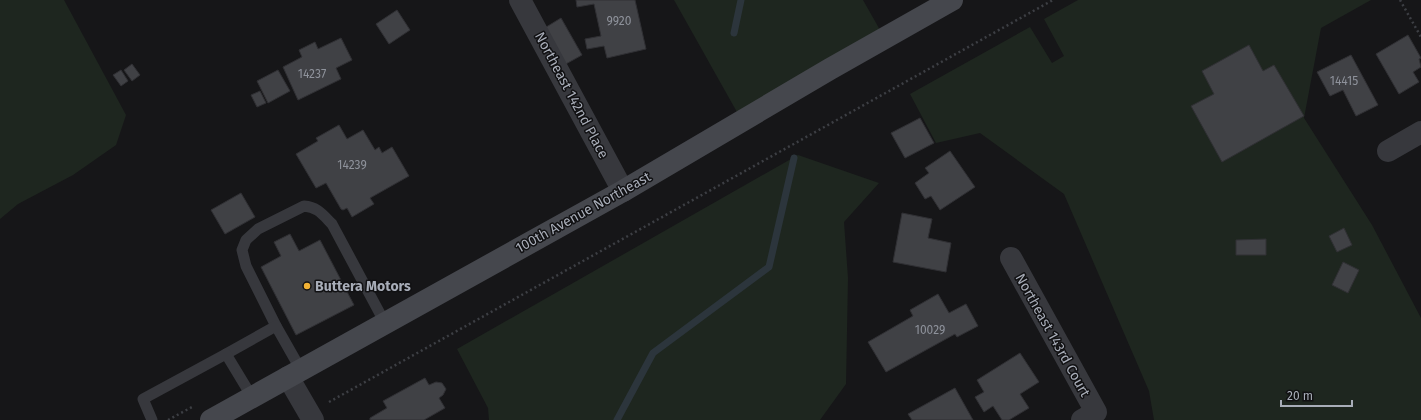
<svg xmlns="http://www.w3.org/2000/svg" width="1421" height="420" viewBox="0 0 1421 420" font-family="'Fira Sans',sans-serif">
<rect width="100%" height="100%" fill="#161618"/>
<g fill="#1e261f">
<polygon points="0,0 64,0 126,115 116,145 73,175 18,204 0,219"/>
<polygon points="674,0 863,0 884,37 742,121"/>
<polygon points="1078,0 1371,0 1321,28 1304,118 1372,225 1421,318 1421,420 1154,420 1149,391 1064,194 980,133 936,143 910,94 1030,27 1052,63 1064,56 1044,19"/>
<polygon points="798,155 879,183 844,222 848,278 846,384 820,420 489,420 488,408 457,349"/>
</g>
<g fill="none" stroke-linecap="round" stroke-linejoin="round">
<g stroke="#2c353c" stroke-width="7">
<polyline points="734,33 741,0"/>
<polyline points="617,420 653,353 769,267 794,158"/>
</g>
</g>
<g fill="#404145" stroke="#303034">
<polygon points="576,0 635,0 646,49 607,58 604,46 587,49 585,39 601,36 594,4 577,7"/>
<polygon points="397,10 410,30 389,44 376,24"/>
<polygon points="561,18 582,55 564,65 543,29"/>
<polygon points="1408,35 1421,58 1419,59 1421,67 1413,72 1419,82 1399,94 1376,54"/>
<polygon points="341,38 352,60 336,68 341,79 298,100 283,67 302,57 299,50 315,42 318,49"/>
<polygon points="1249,45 1263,71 1274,65 1304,116 1222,162 1191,106 1214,94 1202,71"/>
<polygon points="1351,55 1378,105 1356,116 1343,90 1330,96 1317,72"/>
<polygon points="132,64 140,75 132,81 124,70"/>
<polygon points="121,70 128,81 121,86 113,75"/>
<polygon points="278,70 290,91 268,103 257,81"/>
<polygon points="260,91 266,103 257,107 251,95"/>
<polygon points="920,118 934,143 905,158 891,133"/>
<polygon points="339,125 347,139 363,130 375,150 379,147 382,153 392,147 409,176 370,198 374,204 352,217 347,208 343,210 341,209 326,183 316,188 296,154 318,141 316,138"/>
<polygon points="950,151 975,187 940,210 931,196 925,199 915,183 929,173 925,168"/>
<polygon points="241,193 255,217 225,234 211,210"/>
<polygon points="902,213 932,219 928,238 951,243 946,272 893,262"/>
<polygon points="1344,228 1352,245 1337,252 1329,236"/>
<polygon points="290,234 299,251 320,240 354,305 296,335 261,267 281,256 274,242"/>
<polygon points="1266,239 1266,255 1236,255 1236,240"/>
<polygon points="1343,262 1359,270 1348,293 1332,285"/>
<polygon points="938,294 949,313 966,304 978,326 957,337 955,334 886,372 868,342 913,316 910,310"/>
<polygon points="1020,353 1039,382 1020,394 1029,408 1009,420 1002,420 993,406 984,412 975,397 984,392 977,380"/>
<polygon points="425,378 429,385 436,382 442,383 446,389 443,395 439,398 445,408 424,420 370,420 370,418 387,408 383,401"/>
<polygon points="955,388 973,420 912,420 908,414"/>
</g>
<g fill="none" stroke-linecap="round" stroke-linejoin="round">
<g stroke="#3d3f44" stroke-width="2.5" stroke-dasharray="2 3" stroke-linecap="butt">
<polyline points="1400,0 1421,37"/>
<polyline points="329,402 1053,0"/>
<polyline points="168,420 192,407"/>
</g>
<g stroke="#37383d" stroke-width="11">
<path d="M276 326 246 266 242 250 246 240 258 229 304 206C318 207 323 215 332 224L385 323"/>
<polyline points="226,354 276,326 301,370"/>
<polyline points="152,420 143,399 226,354 252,397"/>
</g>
<g stroke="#37383d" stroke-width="22">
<polyline points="520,0 623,191"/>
<polyline points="1388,151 1421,132"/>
<polyline points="1011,258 1096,412 1082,420"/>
<polyline points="288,377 313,420"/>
</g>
<polyline stroke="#45474d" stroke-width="22" points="211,420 623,191 830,69 952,0"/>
</g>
<circle fill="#f2b134" stroke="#111113" stroke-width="1.5" cx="307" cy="286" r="4"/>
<g text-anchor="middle" stroke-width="3" stroke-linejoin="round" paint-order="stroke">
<g font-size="12" fill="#8e929b">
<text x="619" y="25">9920</text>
<text x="312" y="78">14237</text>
<text x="1344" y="85">14415</text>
<text x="352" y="169">14239</text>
<text x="930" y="334">10029</text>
</g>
<g font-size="14" fill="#a8adb8" stroke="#111113">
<text transform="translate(572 95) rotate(62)" y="5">Northeast 142nd Place</text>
<text transform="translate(583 212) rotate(-29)" y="5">100th Avenue Northeast</text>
<text transform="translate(1053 335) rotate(61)" y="5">Northeast 143rd Court</text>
</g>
<g font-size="14" font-weight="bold" fill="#a8adb8" stroke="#111113" text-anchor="start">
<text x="315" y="291">Buttera Motors</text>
</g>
</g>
<path d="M1281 400v6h71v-6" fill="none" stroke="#a8adb8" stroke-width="2"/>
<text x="1287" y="400" font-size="12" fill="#a8adb8" stroke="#111113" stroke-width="3" paint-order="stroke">20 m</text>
</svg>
